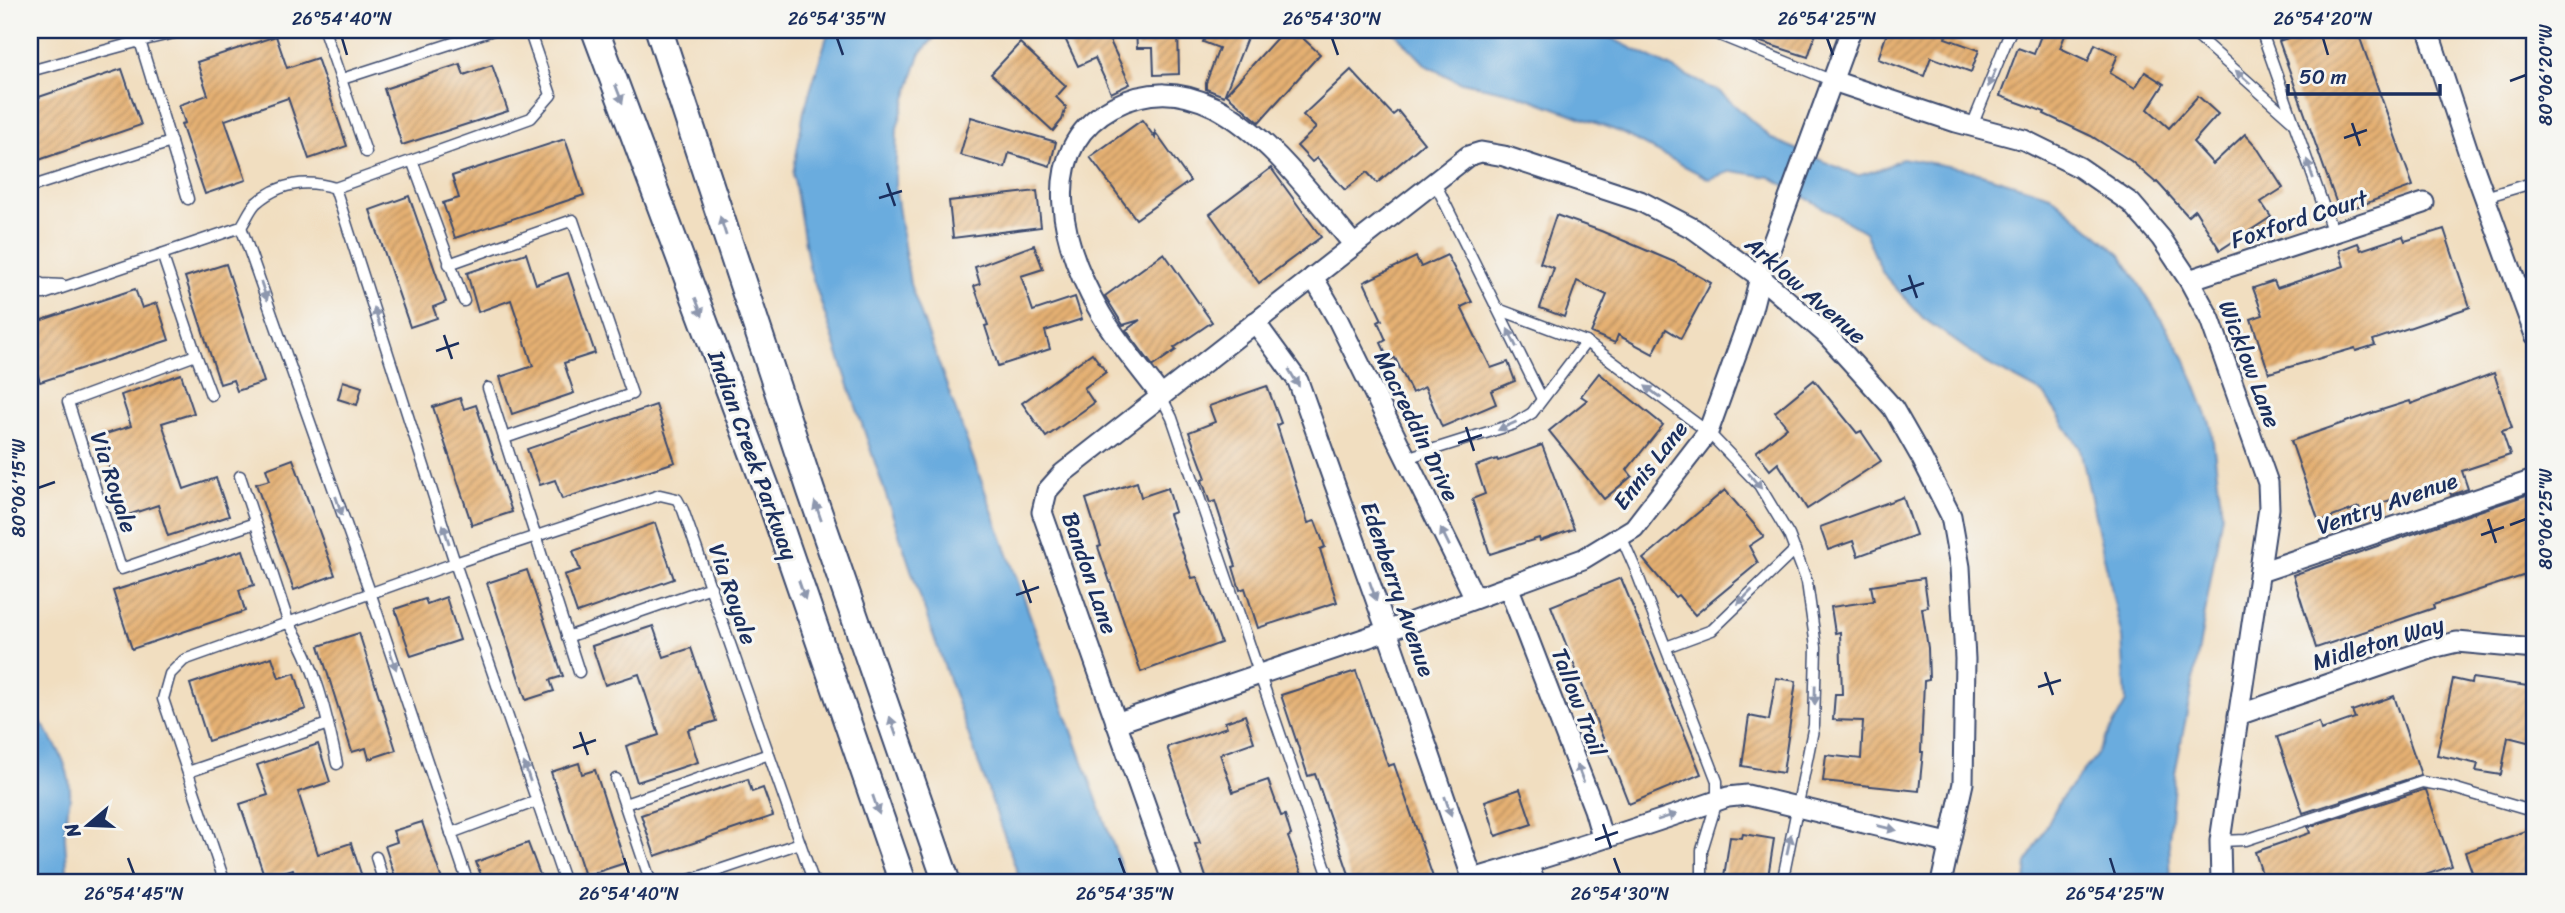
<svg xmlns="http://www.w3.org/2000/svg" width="2565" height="913" viewBox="0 0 2565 913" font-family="Sriracha,sans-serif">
<defs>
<pattern id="building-hatch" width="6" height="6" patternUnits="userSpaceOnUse" patternTransform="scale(1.75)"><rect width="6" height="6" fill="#e5b072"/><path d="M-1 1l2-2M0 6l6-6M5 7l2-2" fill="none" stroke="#b99061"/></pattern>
</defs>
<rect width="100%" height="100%" fill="#f6f6f2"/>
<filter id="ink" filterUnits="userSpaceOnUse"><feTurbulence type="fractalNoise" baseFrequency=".0143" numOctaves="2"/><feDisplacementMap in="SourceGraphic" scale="14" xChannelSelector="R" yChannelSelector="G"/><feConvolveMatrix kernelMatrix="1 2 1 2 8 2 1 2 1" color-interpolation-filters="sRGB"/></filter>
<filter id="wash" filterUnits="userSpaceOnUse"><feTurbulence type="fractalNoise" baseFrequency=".00686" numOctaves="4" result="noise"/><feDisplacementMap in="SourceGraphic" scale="28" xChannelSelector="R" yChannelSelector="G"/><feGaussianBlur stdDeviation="1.57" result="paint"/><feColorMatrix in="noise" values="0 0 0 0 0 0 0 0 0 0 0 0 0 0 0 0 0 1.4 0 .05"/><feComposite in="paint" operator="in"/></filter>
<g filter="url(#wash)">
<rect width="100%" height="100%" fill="#f1dec0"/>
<g fill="#6aacde" stroke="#426e9e" stroke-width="2">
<polygon points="829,30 941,30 920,54 897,128 895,187 910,284 1127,883 1021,883 929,623 809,267 793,174 804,111"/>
<polygon points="1392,30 1595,30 1720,92 1772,139 1857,176 1884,168 1902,158 1965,169 2050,195 2121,255 2185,358 2211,426 2222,513 2195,672 2175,773 2169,840 2171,883 2025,883 2027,863 2060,800 2096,756 2126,702 2122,638 2080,448 2044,394 1986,363 1923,318 1883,274 1865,232 1770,177 1732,171 1709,179 1620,132 1517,94 1457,81 1427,66"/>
<path d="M30 707C48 732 72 763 70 796 69 807 65 818 65 829 64 847 69 864 66 883H30Z"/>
</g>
<g id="blocks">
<g fill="url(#building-hatch)">
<polygon points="1061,30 1105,30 1130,84 1111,93 1095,58 1078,66"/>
<polygon points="1136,30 1178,30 1179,74 1154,75 1153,48 1137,48"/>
<polygon points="1208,30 1250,30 1224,96 1206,89 1206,83 1219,48 1203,42"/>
<polygon points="1284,30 1294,30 1320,54 1259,122 1226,94"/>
<polygon points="1734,30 1817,30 1808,57 1742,36 1734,33"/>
<polygon points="1888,30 1948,30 1945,38 1979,50 1971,72 1931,57 1924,76 1878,59"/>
<polygon points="2043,30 2067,30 2060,48 2088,61 2095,44 2118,55 2110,73 2135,88 2145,72 2164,84 2148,109 2169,128 2198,96 2218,114 2193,142 2213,164 2245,134 2256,146 2283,188 2261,202 2271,217 2220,250 2195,210 2188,216 2157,182 2156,183 2131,161 2091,136 2044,114 2045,112 2000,96 2018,48 2034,54"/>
<polygon points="2310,30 2357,30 2413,186 2340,213 2279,41"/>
<polygon points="276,36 287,68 317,58 347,146 309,159 288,98 225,120 246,180 205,194 181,124 185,123 179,105 208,95 197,62"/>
<polygon points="1020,43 1066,86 1056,97 1066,107 1062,120 1053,131 991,74"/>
<polygon points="460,64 464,75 492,65 508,111 402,145 384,89"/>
<polygon points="122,69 141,125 30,163 30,100"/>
<polygon points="1351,70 1393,115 1398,111 1424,143 1377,183 1367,172 1345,190 1317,158 1312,162 1297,146 1316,128 1303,115"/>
<polygon points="971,117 1056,142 1050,166 1009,153 1005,168 960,155"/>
<polygon points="1142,120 1155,138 1155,132 1190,181 1136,219 1090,157"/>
<polygon points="565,139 584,195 455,238 443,203 459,198 452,176"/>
<polygon points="1271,168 1321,237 1259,283 1210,214"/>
<polygon points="1037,191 1041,227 953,238 949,201"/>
<polygon points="409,196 446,302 433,307 437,318 410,327 370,210"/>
<polygon points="1556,215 1601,231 1674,262 1711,283 1681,338 1666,329 1653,354 1618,335 1615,343 1591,333 1607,295 1577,281 1564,317 1540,308 1554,268 1540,263"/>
<polygon points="2444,229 2470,307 2373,340 2375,345 2356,351 2355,348 2269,373 2251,319 2263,315 2253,288 2274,281 2277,288 2344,266 2339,250 2358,243 2361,250 2403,236 2405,241"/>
<polygon points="1034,245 1043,269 1021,276 1033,311 1075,297 1082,319 1045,331 1050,349 998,366 985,326 988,325 974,286 980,284 975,267"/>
<polygon points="526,253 536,284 568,273 595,353 564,363 574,393 512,414 500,377 533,366 511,300 478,312 467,273"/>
<polygon points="1164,253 1212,322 1174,348 1176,350 1153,366 1126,330 1140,320 1123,325 1105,296"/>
<polygon points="1447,255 1472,302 1461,307 1491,368 1508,362 1515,381 1491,391 1496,404 1442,427 1425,387 1412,393 1395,358 1389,360 1381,343 1386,340 1378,322 1382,320 1364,282 1416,257 1421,267"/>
<polygon points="226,264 264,382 237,391 233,380 220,384 185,277"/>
<polygon points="135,289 142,308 157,303 169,340 40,382 30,352 30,324"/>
<polygon points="1092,353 1106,372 1084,388 1094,403 1046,437 1022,403"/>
<polygon points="1599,373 1663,425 1627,470 1632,476 1604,499 1549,431 1587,400 1581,396"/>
<polygon points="2494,373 2512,428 2502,431 2510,455 2462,471 2468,489 2451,495 2447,482 2381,503 2383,507 2362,514 2359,507 2319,522 2291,441 2369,414 2410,401 2411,404"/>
<polygon points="181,374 194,413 162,423 184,489 216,478 229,516 168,536 158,505 125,516 99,436 131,426 121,395"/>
<polygon points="1814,380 1857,433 1861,431 1881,461 1807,509 1778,463 1770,470 1756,452 1787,427 1775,412"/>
<polygon points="343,381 362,387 357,405 338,399"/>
<polygon points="1267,386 1281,423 1277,425 1308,523 1315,521 1325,547 1320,549 1337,602 1258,628 1245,588 1240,590 1233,567 1236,566 1215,501 1210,503 1202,480 1206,478 1189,432 1215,422 1209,406"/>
<polygon points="460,398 464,409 476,405 512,512 472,525 433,407"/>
<polygon points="656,405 675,462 562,499 555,480 540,485 527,449"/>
<polygon points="1542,445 1574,529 1540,541 1539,538 1490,554 1472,499 1485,494 1476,466 1497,459 1498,461"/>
<polygon points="293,459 335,575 294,590 256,484 270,480 266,469"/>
<polygon points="1137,482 1141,497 1168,488 1175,512 1169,514 1192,578 1197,577 1221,643 1141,672 1098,547 1101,546 1086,499"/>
<polygon points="1725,490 1764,536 1749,546 1758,563 1695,615 1678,595 1675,597 1643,559"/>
<polygon points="2535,492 2535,572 2433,605 2434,608 2316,648 2293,575"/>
<polygon points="1903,497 1916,535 1858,556 1853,541 1828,550 1820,527"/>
<polygon points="655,523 674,579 577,613 564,575 580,570 573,551"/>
<polygon points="243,550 254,585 239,590 245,611 132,649 113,591"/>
<polygon points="527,570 563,676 550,680 554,691 526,700 487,583"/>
<polygon points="1621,578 1701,774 1629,804 1551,606"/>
<polygon points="1924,578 1928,607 1922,608 1928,648 1929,680 1924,681 1921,752 1923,752 1919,791 1823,781 1826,755 1861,759 1863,721 1833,720 1835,694 1842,694 1840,632 1835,633 1831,607 1874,601 1871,586"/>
<polygon points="446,597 460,640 411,656 395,609 425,599 427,604"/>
<polygon points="653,626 664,657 691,648 716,721 688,730 698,762 637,782 626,746 659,735 639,674 605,685 592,646"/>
<polygon points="359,633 396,750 369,759 366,748 352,752 319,646"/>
<polygon points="272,657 279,678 295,673 306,709 208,741 190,684"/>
<polygon points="1356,671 1388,766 1394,764 1435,883 1352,883 1315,774 1308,776 1281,695"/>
<polygon points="1776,678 1796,681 1783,773 1742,766 1749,716 1769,720"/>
<polygon points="2472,678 2535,687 2535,744 2508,737 2501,775 2476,771 2478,764 2437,755 2453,679 2471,683"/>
<polygon points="2394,696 2421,775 2303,813 2277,737 2319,722 2321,730 2355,718 2352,711"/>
<polygon points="1245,715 1254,742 1220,754 1233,792 1268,780 1281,816 1285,815 1291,835 1288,837 1305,883 1208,883 1195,844 1200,843 1167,747 1227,727 1225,722"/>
<polygon points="318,744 330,782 298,792 318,854 351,843 363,880 353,883 297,883 293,869 265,878 240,804 268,795 257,765"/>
<polygon points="579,763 582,774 595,770 625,863 585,876 551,772"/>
<polygon points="748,779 752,792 763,788 773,816 655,856 641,815"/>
<polygon points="1520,789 1532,824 1496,836 1485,801"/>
<polygon points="2423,790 2426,790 2452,866 2402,883 2265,883 2255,852 2310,833 2308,827"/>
<polygon points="422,822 443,883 397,883 385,846 397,842 393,831"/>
<polygon points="2535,828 2535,883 2476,883 2465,852"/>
<polygon points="1743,834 1774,839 1767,883 1723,883 1730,837 1742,838"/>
<polygon points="528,843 543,883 484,883 476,862"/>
</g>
</g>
</g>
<g filter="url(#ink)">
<use href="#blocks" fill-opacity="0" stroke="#3b496d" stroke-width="2"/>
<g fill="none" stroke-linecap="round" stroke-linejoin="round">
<defs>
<g id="lane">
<polyline points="324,30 366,152"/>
<polyline points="1707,30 1833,81"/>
<polyline points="2190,30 2291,120"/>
<polyline points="2261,30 2333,233"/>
<polyline points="140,41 187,30"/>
<polyline points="30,71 140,41 188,199"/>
<polyline points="342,79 493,30"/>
<polyline points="1972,126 2011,30"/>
<polyline points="413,163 464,301"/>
<polyline points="1435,183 1542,399"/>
<polyline points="30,187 171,142"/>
<polyline points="335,188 455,563 565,883"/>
<polyline points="2485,197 2535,182"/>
<polyline points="241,227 371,595 468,883"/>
<polyline points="162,254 196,355"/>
<polyline points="449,264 573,220 632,394 505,438"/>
<polyline points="30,278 42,284 62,285"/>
<path d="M30 294H44L241 227C246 220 250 209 256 203 279 183 307 179 335 188L531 118 551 95 529 30"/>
<polyline points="1498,309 1586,342 1708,432 1759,485 1789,535 1807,582 1816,647 1814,725 1782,883"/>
<polyline points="488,388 579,672"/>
<polyline points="211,395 196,355 68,402 121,569 255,523"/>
<polyline points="1161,396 1172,418 1331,883"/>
<polyline points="1406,458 1514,424 1532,413 1586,342"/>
<path d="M240 476 289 624C316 664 327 717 337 764"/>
<polyline points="1621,536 1635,568 1717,781 1717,801 1702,850 1702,883"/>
<polyline points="567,637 711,587"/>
<polyline points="1666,647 1712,630 1795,550"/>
<polyline points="188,772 328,724"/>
<polyline points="616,779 651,883"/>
<polyline points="625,804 769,754"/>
<polyline points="451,833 537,801"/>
<polyline points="2220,841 2246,840 2422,782 2446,786 2535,812"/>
<polyline points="376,857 384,883"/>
<polyline points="225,883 163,699 170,674 184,660 455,563 660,495 677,499 683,510 814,883"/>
<polyline points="681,883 800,843"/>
</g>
<g id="street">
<polyline points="2428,30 2469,154 2535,335"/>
<polyline points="1833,81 1956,122 2024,140 2079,167 2131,203 2161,238 2189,280 2210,319 2268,483 2269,508 2220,841 2221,883"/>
<polyline points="1313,277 1338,320 1475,598"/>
<polyline points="2189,280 2424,203"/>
<polyline points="1255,322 1298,381 1387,631 1474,883"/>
<path d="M1161 396C1141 369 1118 343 1101 314 1064 251 1032 151 1113 107 1148 89 1180 90 1215 107 1269 135 1315 199 1354 245"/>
<polyline points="2260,572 2531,481"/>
<polyline points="1508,586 1594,809 1602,837"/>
<polyline points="2238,715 2436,647 2457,642 2535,649"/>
<polyline points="1116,723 1387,631 1583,559 1634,528 1708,432 1751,313 1760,277 1851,30"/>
<polyline points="1528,863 1535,883"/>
<path d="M1473 879C1559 854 1644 826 1728 797L1747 795 1948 843"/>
<polyline points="1173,883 1042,512 1047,491 1063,473 1468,156 1481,152 1504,156 1640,201 1694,229 1760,277 1827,335 1893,408 1921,457 1951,516 1960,567 1965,659 1963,783 1941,883"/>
</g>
<g id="secondary">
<polyline points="595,30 771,501 903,883"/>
<polyline points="659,30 811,491 947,883"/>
</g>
</defs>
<use href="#lane" stroke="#3b496d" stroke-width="13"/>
<use href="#street" stroke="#3b496d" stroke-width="23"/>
<use href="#secondary" stroke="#3b496d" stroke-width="30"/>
<use href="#lane" stroke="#fff" stroke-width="10"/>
<use href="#street" stroke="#fff" stroke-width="19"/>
<use href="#secondary" stroke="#fff" stroke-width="26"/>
</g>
<defs><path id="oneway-solid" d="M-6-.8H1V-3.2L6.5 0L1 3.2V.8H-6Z" transform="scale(1.75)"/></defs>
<g fill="#8d97ae">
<use href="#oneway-solid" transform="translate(2243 77) rotate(-138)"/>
<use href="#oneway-solid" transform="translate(1992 78) rotate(113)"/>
<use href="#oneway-solid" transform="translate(619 94) rotate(69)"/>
<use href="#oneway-solid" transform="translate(2310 169) rotate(-109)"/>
<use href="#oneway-solid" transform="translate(723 226) rotate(-108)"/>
<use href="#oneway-solid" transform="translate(264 291) rotate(71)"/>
<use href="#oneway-solid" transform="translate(699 307) rotate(69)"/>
<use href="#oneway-solid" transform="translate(377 317) rotate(-108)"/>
<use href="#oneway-solid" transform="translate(1512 338) rotate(-116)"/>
<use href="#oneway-solid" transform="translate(1294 378) rotate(59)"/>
<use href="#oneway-solid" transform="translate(1653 392) rotate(-143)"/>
<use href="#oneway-solid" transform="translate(1507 426) rotate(156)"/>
<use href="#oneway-solid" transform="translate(1755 481) rotate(50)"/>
<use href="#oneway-solid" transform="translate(339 506) rotate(71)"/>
<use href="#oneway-solid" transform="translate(818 511) rotate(-109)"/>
<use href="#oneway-solid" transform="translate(446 534) rotate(-108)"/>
<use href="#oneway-solid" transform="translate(1445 537) rotate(-116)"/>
<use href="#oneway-solid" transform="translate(802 590) rotate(71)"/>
<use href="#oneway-solid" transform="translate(1373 591) rotate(70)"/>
<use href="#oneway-solid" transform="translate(1745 597) rotate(135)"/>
<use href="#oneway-solid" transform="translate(393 660) rotate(71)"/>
<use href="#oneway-solid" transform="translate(1815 695) rotate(91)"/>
<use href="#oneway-solid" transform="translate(893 726) rotate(-109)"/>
<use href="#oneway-solid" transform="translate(527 772) rotate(-109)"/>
<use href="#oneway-solid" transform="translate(1580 773) rotate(-111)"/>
<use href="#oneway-solid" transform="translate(876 805) rotate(71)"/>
<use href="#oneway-solid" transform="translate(1448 806) rotate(71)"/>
<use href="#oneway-solid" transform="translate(1667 817) rotate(-18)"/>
<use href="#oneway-solid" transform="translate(1887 828) rotate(14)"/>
<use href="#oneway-solid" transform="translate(1789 844) rotate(-78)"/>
</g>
</g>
<path fill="none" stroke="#1b2f5e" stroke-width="2.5" d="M342 38 347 55M837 38 843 55M1332 38 1338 55M1827 38 1833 55M2323 38 2328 55M2510 81 2526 75M2352 123 2360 146M2344 138 2367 130M887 183 895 206M879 198 902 191M1909 275 1917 298M1901 291 1924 283M444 335 452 359M436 351 459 343M1466 427 1474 451M1458 443 1482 435M38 488 55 482M2488 519 2496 543M2510 525 2526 519M2481 535 2504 527M1023 580 1031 603M1016 595 1039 587M2045 672 2053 695M2038 687 2061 680M580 732 588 755M573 748 596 740M1603 824 1611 848M1595 840 1618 832M128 858 134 874M624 858 629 874M1119 858 1125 874M1614 858 1620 874M2110 858 2115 874"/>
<g text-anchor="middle" stroke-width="6" stroke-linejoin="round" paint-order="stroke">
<g font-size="23" fill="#1b2f5e" stroke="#f6f6f2">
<text transform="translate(2299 219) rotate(-18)" y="8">Foxford Court</text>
<text transform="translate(1806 290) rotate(41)" y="8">Arklow Avenue</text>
<text transform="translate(2250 364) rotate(69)" y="8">Wicklow Lane</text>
<text transform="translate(1417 426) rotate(64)" y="8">Macreddin Drive</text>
<text transform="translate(753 455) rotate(70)" y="8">Indian Creek Parkway</text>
<text transform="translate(1650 465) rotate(-52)" y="8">Ennis Lane</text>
<text transform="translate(114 482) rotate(72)" y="8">Via Royale</text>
<text transform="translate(2387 503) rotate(-19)" y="8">Ventry Avenue</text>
<text transform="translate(1090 573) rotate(71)" y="8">Bandon Lane</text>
<text transform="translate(1398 589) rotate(71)" y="8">Edenberry Avenue</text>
<text transform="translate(733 594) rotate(71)" y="8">Via Royale</text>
<text transform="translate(2378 643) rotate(-17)" y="8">Midleton Way</text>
<text transform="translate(1579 702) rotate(69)" y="8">Tallow Trail</text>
</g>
</g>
<rect width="2565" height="913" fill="none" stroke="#f6f6f2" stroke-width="77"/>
<g transform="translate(88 825) rotate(251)" stroke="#f6f6f2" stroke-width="5" paint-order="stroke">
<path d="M0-5L12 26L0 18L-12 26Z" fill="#1b2f5e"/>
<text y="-10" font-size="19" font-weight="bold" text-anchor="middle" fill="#1b2f5e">N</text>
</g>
<path d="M2288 84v10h152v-10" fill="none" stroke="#1b2f5e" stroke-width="3.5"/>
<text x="2299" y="84" font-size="21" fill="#1b2f5e" stroke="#f6f6f2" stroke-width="5" paint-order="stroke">50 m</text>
<rect x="38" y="38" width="2488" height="836" fill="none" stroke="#1b2f5e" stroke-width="2.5"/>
<g font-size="18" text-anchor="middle" fill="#1b2f5e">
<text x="342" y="25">26°54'40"N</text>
<text x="837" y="25">26°54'35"N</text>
<text x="1332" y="25">26°54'30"N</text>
<text x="1827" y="25">26°54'25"N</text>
<text x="2323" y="25">26°54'20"N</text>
<text transform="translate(2546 75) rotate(-90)" y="6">80°06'20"W</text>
<text transform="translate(19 488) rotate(-90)" y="6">80°06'15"W</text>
<text transform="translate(2546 519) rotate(-90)" y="6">80°06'25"W</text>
<text x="134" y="900">26°54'45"N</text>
<text x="629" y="900">26°54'40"N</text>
<text x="1125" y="900">26°54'35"N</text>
<text x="1620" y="900">26°54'30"N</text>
<text x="2115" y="900">26°54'25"N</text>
</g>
</svg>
